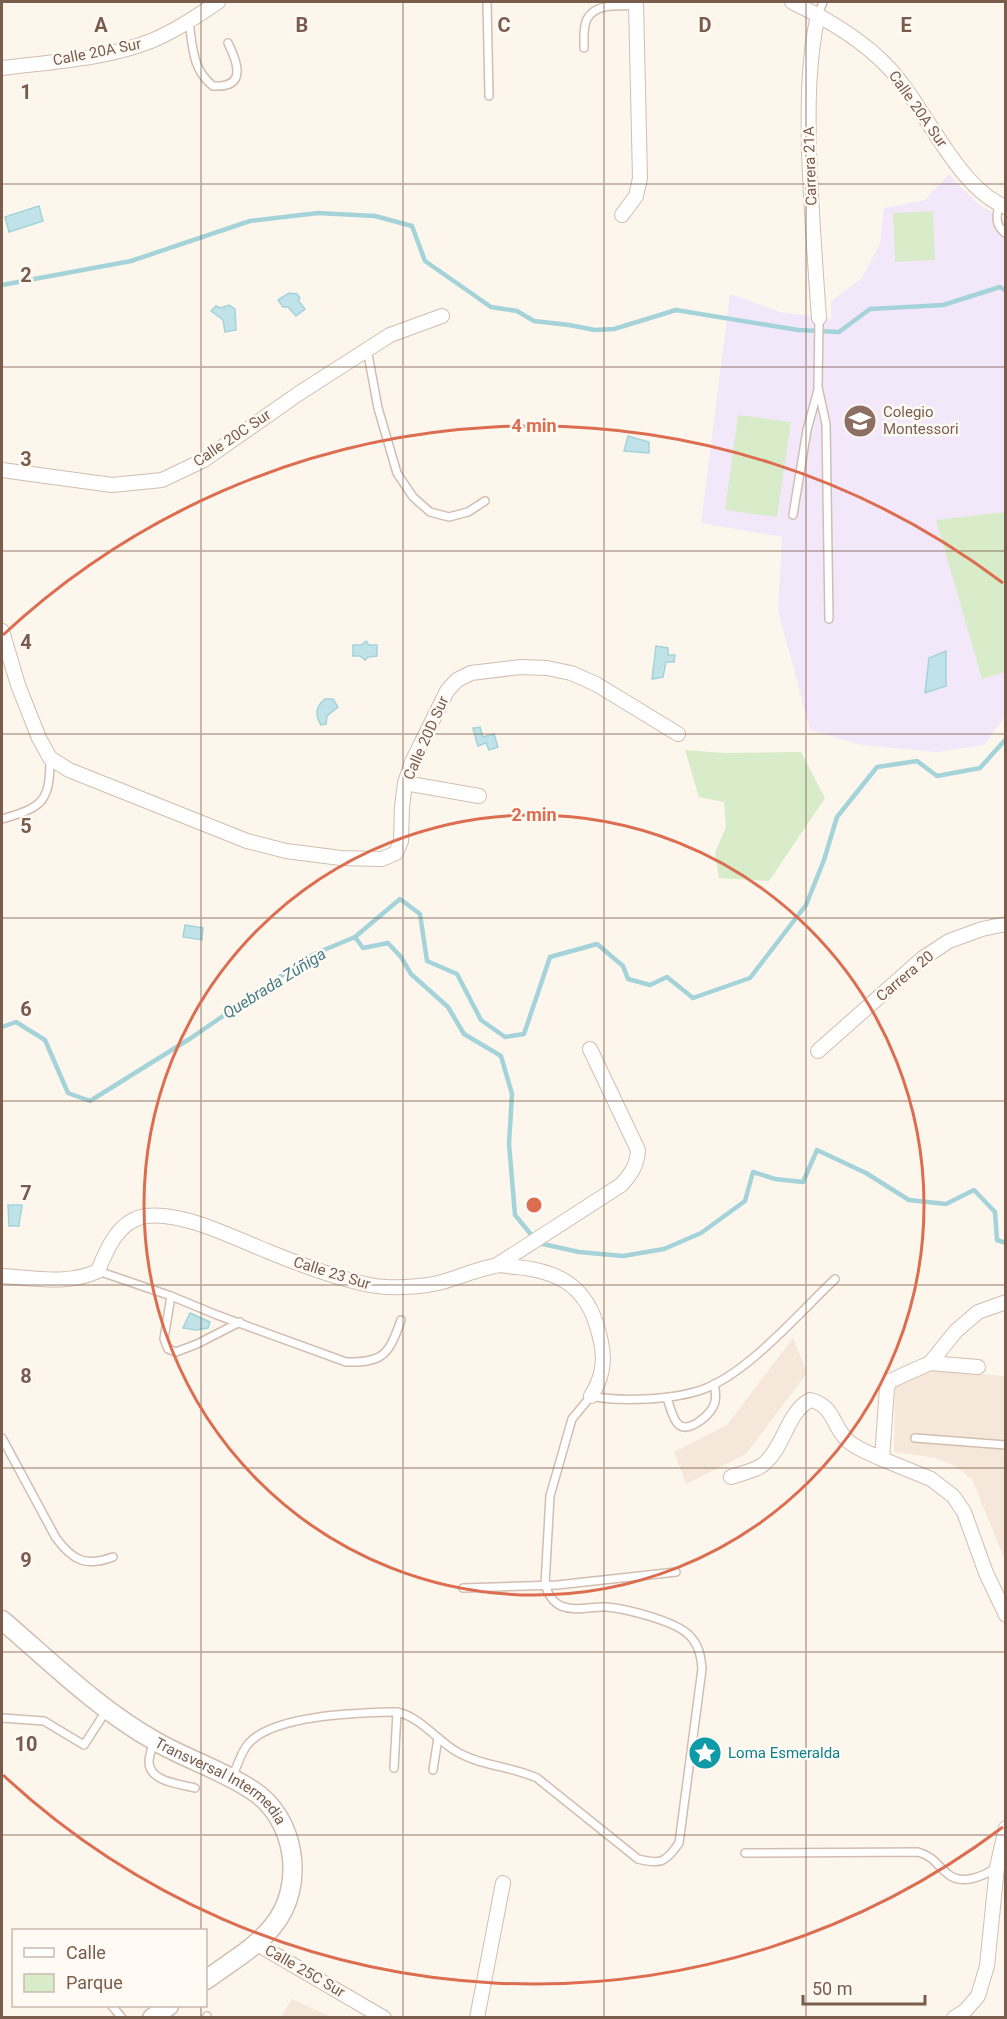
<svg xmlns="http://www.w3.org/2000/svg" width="1007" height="2019" viewBox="0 0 1007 2019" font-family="Roboto,sans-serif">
<rect width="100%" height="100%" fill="#fdf6ec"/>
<g fill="#f5e8da">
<polygon points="793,1338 807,1373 746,1454 686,1484 674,1452 727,1425"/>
<polygon points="932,1370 1005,1376 1005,1561 972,1479 955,1466 936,1458 894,1452 895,1383"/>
<polygon points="292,1999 331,2017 281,2017"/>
</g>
<polygon fill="#f3e8fa" points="949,174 977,203 1005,220 1006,715 984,745 937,752 861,745 810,730 778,610 782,537 701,523 730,294 780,312 831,319 831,301 862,278 880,243 884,208 925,200"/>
<g fill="#d8ecc9">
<polygon points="933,211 935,260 895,262 893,213"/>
<polygon points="738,415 791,422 777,517 725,510"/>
<polygon points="1005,512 1005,672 982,679 936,520"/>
<polygon points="685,750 724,753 801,752 825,798 769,881 719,878 715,853 726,827 724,802 699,797"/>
</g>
<g fill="#bfe3e8" stroke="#a5d3da" stroke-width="1.5">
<polygon points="39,206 43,221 9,232 5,217"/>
<polygon points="289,293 297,294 300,298 298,300 305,309 296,316 288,307 283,307 278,300"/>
<polygon points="229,305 235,309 236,330 225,332 223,320 211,311 216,306 221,308"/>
<polygon points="628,436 649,442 649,453 624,451"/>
<polygon points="366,641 369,645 377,645 377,656 368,657 365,660 360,656 353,656 353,645 361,645"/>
<polygon points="656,646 668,648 668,655 675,655 674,662 666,662 663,677 652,679"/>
<polygon points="946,651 946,686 925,693 929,658"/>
<path d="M325 699H333L338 707 327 716 326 724 321 725C315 715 315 707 325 699Z"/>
<polygon points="480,727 483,737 494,734 498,747 489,750 486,743 478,746 473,728"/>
<polygon points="185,925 203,928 202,940 183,937"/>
<path d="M8 1205H22C22 1211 19 1218 19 1226H9Z"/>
<polygon points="190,1313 210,1322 208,1328 196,1330 183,1328"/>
</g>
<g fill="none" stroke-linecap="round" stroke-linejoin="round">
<g stroke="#a5d3da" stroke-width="4.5">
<polyline points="2,285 131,261 250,221 318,213 375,216 412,226 425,261 491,307 517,311 534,321 569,325 595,330 614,329 676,310 798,330 839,332 870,309 943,305 1000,287 1006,291"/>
<polyline points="355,937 363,948 388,943 401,957 411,974 448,1007 464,1034 501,1056 512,1094 509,1144 515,1215 538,1243 579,1252 623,1256 664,1249 701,1233 745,1201 753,1172 775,1179 803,1182 817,1150 866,1173 909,1200 946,1204 974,1190 995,1212 997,1240 1006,1243"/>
<polyline points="2,1027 16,1022 45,1040 68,1093 90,1101 191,1038 312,955 355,937 400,899 420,914 427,961 457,974 481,1020 505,1037 524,1034 550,957 597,944 623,966 628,979 650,985 667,977 693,998 750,978 806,905 824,860 837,817 877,767 917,761 937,776 980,768 1006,739"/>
</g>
<defs>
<g id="service">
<polyline points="487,2 489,96"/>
<polyline points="818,15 823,2"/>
<path d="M189 22C193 48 192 69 213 86 247 88 238 63 228 43"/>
<path d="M584 48C584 39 583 26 587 19 596 2 621 6 636 6"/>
<path d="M999 205C996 218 995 225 1006 234"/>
<polyline points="819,318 818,387 826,424 829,619"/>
<polyline points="367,349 378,408 397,473 413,497 430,512 449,517 468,512 485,501"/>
<polyline points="793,515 807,430 818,390"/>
<path d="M2 819C43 807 50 802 50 758"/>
<path d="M98 1271 171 1296 217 1315 346 1362C384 1363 389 1354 401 1320"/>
<polyline points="171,1296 164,1339 168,1349 176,1352 197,1344 240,1322"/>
<path d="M667 1398C670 1406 672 1418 678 1424 688 1434 708 1416 713 1407 717 1400 716 1392 714 1384"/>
<path d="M2 1438 56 1538C73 1561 86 1567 113 1557"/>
<polyline points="915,1438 1006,1445"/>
<polyline points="463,1588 557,1585 676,1572"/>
<path d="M397 1712C420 1717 435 1738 454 1750 479 1766 511 1766 537 1778L638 1859C661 1865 666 1862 679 1843L702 1669C701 1656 699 1645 689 1635 675 1621 627 1609 607 1607 592 1606 576 1612 561 1606 552 1602 548 1594 545 1585L550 1496 572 1419 591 1396C610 1400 626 1400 646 1399 666 1398 685 1396 704 1389 749 1372 800 1312 835 1279"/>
<polyline points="2,1718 44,1721 84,1745 106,1711"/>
<path d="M153 1743C152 1749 149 1756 149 1762 149 1782 181 1784 195 1788"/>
<polyline points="433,1770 438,1738"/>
<path d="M232 1778C237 1767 240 1754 248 1744 274 1714 360 1713 397 1712L394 1768"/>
<path d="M745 1853 918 1852C935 1857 936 1865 948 1874 962 1886 984 1876 997 1867"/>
<polyline points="112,2006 122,2018"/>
<polyline points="206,2018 207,2016"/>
</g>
<g id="minor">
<path d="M792 2C825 18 860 38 886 65 924 103 956 188 1006 207"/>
<path d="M818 15C808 60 808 106 809 152 811 208 815 263 819 318"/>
<path d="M2 68C49 62 106 59 151 41 175 31 196 17 218 2"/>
<polyline points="622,215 636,196 640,178 636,2"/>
<polyline points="2,470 112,485 162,480 204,460 298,394 390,335 442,316"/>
<polyline points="2,631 18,685 39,738 50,758 69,770 247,841 286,851 341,858 382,859 396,853 401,841 402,807 405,783 412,762 447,691 457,680 471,673 521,667 547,668 571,673 596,684 678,734"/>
<polyline points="405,783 479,796"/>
<polyline points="818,1051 923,958 949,941 982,929 1006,924"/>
<path d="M497 1265 621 1185C631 1174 637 1166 638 1150L590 1049"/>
<path d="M2 1276C34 1278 68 1285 98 1271 107 1248 119 1220 146 1216 182 1211 234 1238 267 1251 301 1265 335 1278 370 1285 389 1289 424 1287 442 1282 460 1277 477 1269 495 1266 501 1264 510 1267 517 1267 556 1271 583 1284 596 1323 605 1351 607 1371 591 1396"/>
<polyline points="1006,1302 978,1312 956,1331 930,1363 890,1381 887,1387 882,1459 931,1479 953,1496 964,1512 986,1573 1006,1615"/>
<polyline points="930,1363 978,1367"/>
<path d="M731 1477C742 1473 759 1470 766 1462 785 1444 787 1413 810 1400 834 1405 832 1426 848 1441 857 1449 871 1454 882 1459"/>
<polyline points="257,1944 384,2018"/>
<polyline points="477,2018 503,1883"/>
<polyline points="954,2018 965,2011 978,1996 987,1966 997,1867 1006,1828"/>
</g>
<g id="tertiary">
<path id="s1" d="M2 1620C50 1661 98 1709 155 1741 186 1759 222 1770 252 1790 296 1818 306 1886 273 1926 255 1949 228 1963 206 1980"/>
<polyline points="152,2018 169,2006"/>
</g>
</defs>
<use href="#service" stroke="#d1beb0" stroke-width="10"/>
<use href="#minor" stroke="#d1beb0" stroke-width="16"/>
<use href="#tertiary" stroke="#d1beb0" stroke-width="21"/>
<use href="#service" stroke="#fff" stroke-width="7"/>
<use href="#minor" stroke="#fff" stroke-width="14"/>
<use href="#tertiary" stroke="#fff" stroke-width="18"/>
</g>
<path fill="none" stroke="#7a5c4d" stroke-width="1.5" stroke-opacity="0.55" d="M201 2V1930M403 2V2018M604 2V2018M806 2V2018M2 184H1006M2 367H1006M2 551H1006M2 734H1006M2 918H1006M2 1101H1006M2 1285H1006M2 1468H1006M2 1652H1006M2 1835H1006M201 2006V2018"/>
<g fill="none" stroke="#dc6d51" stroke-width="3">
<circle cx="534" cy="1205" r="390"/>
<path d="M1003 1827A779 779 0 0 1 3 1775M3 635A779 779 0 0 1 1003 583"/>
</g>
<defs>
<symbol id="school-disc" viewBox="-11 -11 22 22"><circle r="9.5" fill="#8d6e63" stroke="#fffaf3"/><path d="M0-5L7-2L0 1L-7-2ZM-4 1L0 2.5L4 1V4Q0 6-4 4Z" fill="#fff"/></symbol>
<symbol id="sight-disc" viewBox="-11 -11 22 22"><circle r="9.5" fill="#0f9aa8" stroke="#fffaf3"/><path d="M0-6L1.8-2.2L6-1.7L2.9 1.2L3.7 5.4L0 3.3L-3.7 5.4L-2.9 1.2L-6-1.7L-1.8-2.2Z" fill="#fff"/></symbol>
</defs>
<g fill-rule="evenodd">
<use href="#school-disc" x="841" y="402" width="38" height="38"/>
<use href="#sight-disc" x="686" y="1734" width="38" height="38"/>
</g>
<g text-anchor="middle" stroke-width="5" stroke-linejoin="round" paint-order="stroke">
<g font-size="15" fill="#7a5c4d" stroke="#fffaf3">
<text transform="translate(97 52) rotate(-11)" y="5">Calle 20A Sur</text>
<text transform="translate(918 109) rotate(55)" y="5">Calle 20A Sur</text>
<text transform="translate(810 166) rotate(-92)" y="5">Carrera 21A</text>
<text transform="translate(232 438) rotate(-34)" y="5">Calle 20C Sur</text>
<text transform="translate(426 738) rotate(-66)" y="5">Calle 20D Sur</text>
<text transform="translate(905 976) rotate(-40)" y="5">Carrera 20</text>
<text transform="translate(332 1273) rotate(17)" y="5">Calle 23 Sur</text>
<text dy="5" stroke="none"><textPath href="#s1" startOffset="273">Transversal Intermedia</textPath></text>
<text transform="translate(305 1971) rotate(30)" y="5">Calle 25C Sur</text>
</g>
<g font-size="15" fill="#785e54" stroke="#fffaf3" text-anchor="start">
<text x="883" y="417">Colegio<tspan x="883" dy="17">Montessori</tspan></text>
</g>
<g font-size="15" fill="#0d838f" stroke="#fffaf3" text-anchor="start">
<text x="728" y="1758">Loma Esmeralda</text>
</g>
<g font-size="16" font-style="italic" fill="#437c86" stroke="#fffaf3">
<text transform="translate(274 983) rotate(-32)" y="6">Quebrada Zúñiga</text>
</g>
</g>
<g font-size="20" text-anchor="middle" font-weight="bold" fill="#7a5c4d" stroke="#fffaf3" stroke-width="5" stroke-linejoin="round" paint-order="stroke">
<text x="101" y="32">A</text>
<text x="302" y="32">B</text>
<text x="504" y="32">C</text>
<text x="705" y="32">D</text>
<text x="906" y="32">E</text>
<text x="26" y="99">1</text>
<text x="26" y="282">2</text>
<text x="26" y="466">3</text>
<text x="26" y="649">4</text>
<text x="26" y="833">5</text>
<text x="26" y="1016">6</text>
<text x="26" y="1200">7</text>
<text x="26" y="1383">8</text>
<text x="26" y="1567">9</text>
<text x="26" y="1751">10</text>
</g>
<circle cx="534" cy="1205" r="9" fill="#dc6d51" stroke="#fffaf3" stroke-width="3"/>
<g font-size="18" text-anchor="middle" font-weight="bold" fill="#dc6d51" stroke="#fffaf3" stroke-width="5" stroke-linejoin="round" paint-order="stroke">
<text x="534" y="432">4 min</text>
<text x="534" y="821">2 min</text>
</g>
<rect width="1007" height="2019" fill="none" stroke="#7a5c4d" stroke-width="6"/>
<rect x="12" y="1929" width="195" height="78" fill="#fffaf3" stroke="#cabbb1" stroke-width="1.5"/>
<rect x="24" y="1948" width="30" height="9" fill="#ffffff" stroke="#cabbb1" stroke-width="1.5"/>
<text x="66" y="1959" font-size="18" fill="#7a5c4d">Calle</text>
<rect x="24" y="1974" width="30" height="18" fill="#d8ecc9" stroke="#cabbb1" stroke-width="1.5"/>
<text x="66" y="1989" font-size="18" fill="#7a5c4d">Parque</text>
<path d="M803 1995v9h122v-9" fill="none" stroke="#7a5c4d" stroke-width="3"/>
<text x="812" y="1995" font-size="18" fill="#7a5c4d" stroke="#fffaf3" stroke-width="4.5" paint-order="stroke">50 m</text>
</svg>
